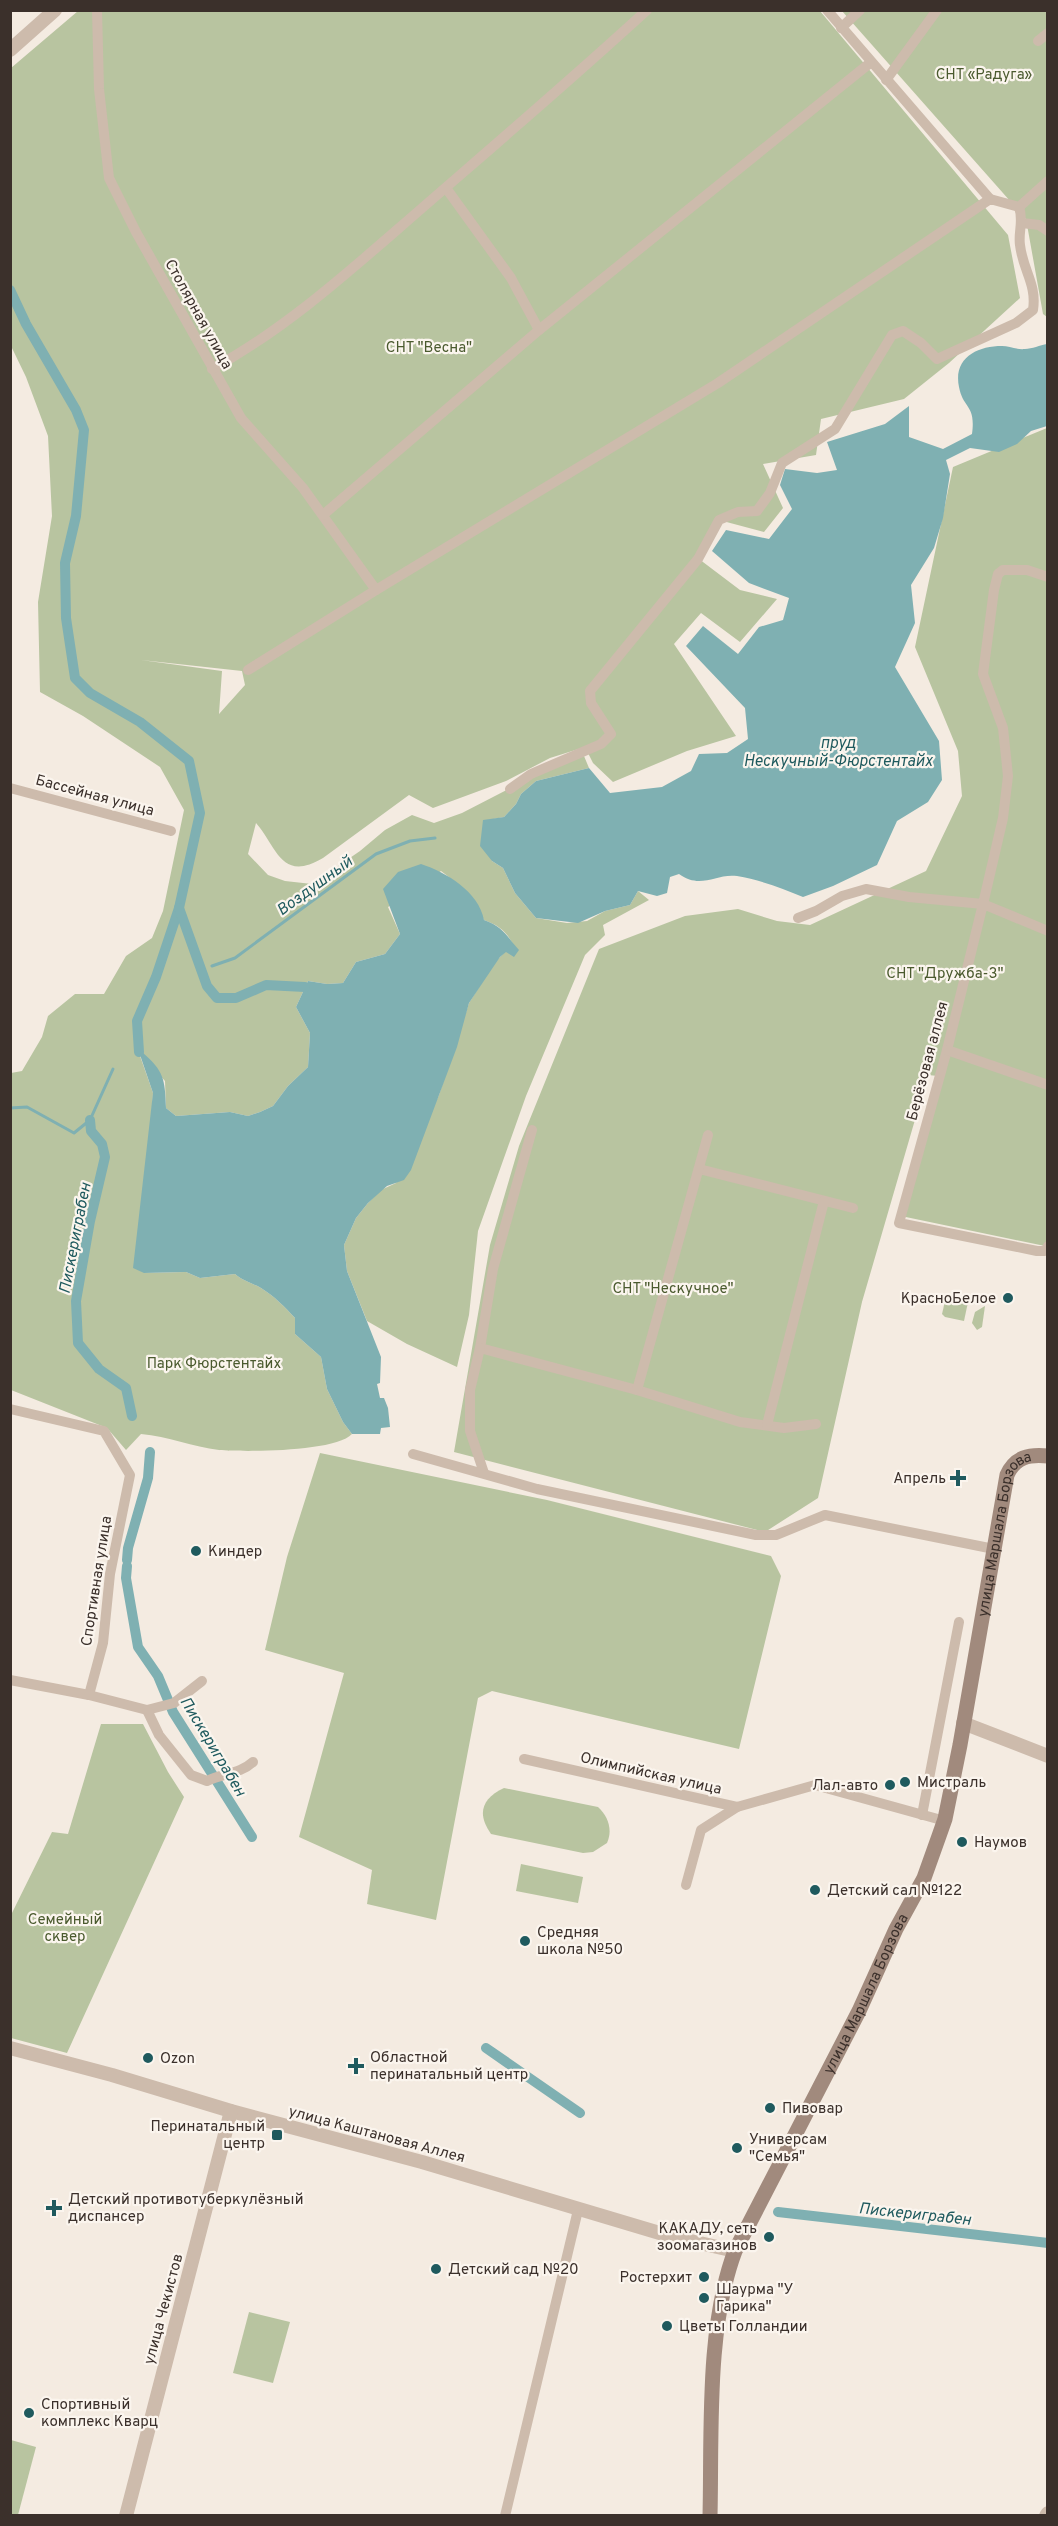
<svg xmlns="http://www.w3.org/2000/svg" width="1058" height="2526" viewBox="0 0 1058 2526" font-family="Overpass,sans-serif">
<rect width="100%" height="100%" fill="#f4ebe1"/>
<g fill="#b8c4a0" fill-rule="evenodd">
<path d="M78 11H820L1008 235 1020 298 949 363 904 399 821 419 816 455 763 464 783 508 764 532 719 520 699 559 740 590 777 599 740 642 701 613 674 644 736 736 687 751 613 782 593 763 585 747 550 758 506 781 433 808 409 795 323 858C281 883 277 847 256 823L248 854 268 875 285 881 312 884 360 851 385 830 412 815 434 823 462 813 532 777 584 756 589 768 536 781 521 794 516 804 504 817 483 821 492 861 503 868 515 893 536 918 567 923 587 921 605 911 630 905 638 891 649 900 603 925 605 935 585 955 526 1096 478 1231 469 1315 457 1367 407 1344 367 1321 347 1271 344 1245 356 1218 368 1203 381 1190 396 1183 439 1095 469 1003 495 962 513 944C506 931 498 925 484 920 474 899 460 885 441 871L388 907 400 934 385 954 356 962 343 983 327 984 308 981 296 1007 310 1033 308 1067 288 1086 273 1106 260 1112 248 1116 230 1112 176 1116 166 1108 165 1081 139 1053 153 1093 144 1273 186 1272 200 1278 235 1274C243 1281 252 1283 261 1288 274 1296 285 1307 295 1318V1334L321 1357 327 1389 343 1422 352 1434C335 1452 245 1452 219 1450 193 1447 168 1436 141 1434L126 1450 107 1428 11 1390V1073L22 1071 42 1037 48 1016 75 994H104L126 956 152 938 163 911 184 810 160 767 83 716 40 692 38 602 52 516 48 436 26 377 11 346V68ZM141 660 242 671 245 685 219 714 222 671Z"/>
<polygon points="842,11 1047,11 1047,317 1043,314 1026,219"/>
<polygon points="1047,428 1048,1238 1045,1246 901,1216 938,1076 928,1075 862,1302 818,1498 765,1532 454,1452 490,1245 519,1146 599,949 685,916 738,909 777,921 810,925 926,871 962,796 958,751 915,647 953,467"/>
<polygon points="946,1297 959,1297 968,1302 964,1321 945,1317 942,1314"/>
<polygon points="985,1306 982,1327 977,1330 972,1323 975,1312"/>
<polygon points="320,1453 547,1500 771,1556 781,1576 739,1749 492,1691 478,1698 436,1920 367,1904 372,1870 299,1837 344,1673 265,1650 287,1557"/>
<polygon points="101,1724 143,1724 168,1772 184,1797 67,2053 11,2038 11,1915 52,1832 68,1834"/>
<path d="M504 1788 598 1807C608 1816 613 1830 607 1843L593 1852 583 1853 491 1834C477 1814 481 1799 504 1788Z"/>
<polygon points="521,1864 583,1877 578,1903 516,1891"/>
<polygon points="249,2312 290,2322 273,2383 233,2373"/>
<polygon points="11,2440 36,2447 18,2515 11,2515"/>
</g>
<g fill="#7fb0b2">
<path d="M1047 344V426L1031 431 1017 444 999 452 970 448 946 460 950 474 943 518 934 548 911 585 915 623 895 667 939 741 942 780 928 802 897 821 877 865 833 886 803 897C782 888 760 880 737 876 716 873 701 890 679 874L670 877 667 893 657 896 638 891 630 905 605 911 578 923 536 918 515 893 503 868 492 861 480 846 483 820 504 817 516 804 521 794 536 781 589 768 610 793 662 787 691 771 699 754 727 753 748 739 745 708 686 646 703 626 738 654 759 627 783 620 789 598 749 583 712 551 726 530 769 539 792 509 780 485 785 469 817 473 837 470 827 442 885 424 909 406V437L943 449 972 434C976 404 963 409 959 387 953 358 977 346 1002 346 1009 346 1017 350 1025 349 1032 349 1040 345 1047 344Z"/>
<path d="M421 864C446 872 479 892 484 920 504 927 506 936 519 950L514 957 506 952 500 957 469 1003 457 1047 411 1170 404 1180 387 1186 368 1203 356 1218 344 1245 347 1271 381 1357 380 1383 377 1384 380 1398H384L388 1408 390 1427 381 1428 380 1434H352L343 1422 327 1389 321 1357 295 1334V1318C285 1307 274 1296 261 1288 252 1283 243 1281 235 1274L200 1278 186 1272 144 1273 133 1268 153 1093 139 1052H142C164 1071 165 1079 166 1108L176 1116 230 1112 248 1116 260 1112 273 1106 288 1086 308 1067 310 1033 296 1007 308 981 327 984 343 983 356 962 385 954 400 934 383 889 398 872Z"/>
</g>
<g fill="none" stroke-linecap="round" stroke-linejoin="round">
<g stroke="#7fb0b2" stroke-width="3">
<polyline points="212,966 235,958 376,854 410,841 435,838"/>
<polyline points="10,1108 27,1107 74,1133 90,1120 113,1069"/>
</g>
<g stroke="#7fb0b2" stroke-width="10">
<polyline points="10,290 26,324 76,410 84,430 76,516 65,563 66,618 75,678 90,693 140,722 189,761 200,813 179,908 156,977 137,1021 139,1052"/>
<polyline points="179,908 207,986 217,998 236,998 266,985 305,987"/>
<polyline points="90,1120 91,1131 102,1144 105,1157 90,1221 76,1301 78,1343 99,1369 126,1388 132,1416"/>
<polyline points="127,1560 128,1548 148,1478 150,1452"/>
<polyline points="127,1566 126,1578 138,1647 158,1676 173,1712 252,1837"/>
<polyline points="486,2048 580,2113"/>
<polyline points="778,2212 1048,2243"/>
</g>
<g stroke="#cdbbac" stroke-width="10">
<polyline points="97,10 99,89 109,178 136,232 241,418 303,488 376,590"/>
<polyline points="827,10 990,199"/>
<polyline points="841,28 860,10"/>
<polyline points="1038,41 1048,33"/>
<polyline points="886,80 937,10"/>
<polyline points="446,188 511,278 539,330"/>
<polyline points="1019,207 1048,181"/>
<polyline points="1022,223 1039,225 1048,231"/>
<path d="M212 369C289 327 355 266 421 209 497 143 573 78 647 10"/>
<polyline points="323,515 539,330 870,63"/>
<path d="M248 670 376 590 718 383 990 199 1019 207C1024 221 1018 232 1020 245 1023 271 1037 284 1033 310L1016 323 937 359 921 343 903 331 892 335 835 429 782 463 770 493 757 511 738 512 719 520 698 559 590 691 591 703 611 734 601 744 531 774 510 789"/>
<polyline points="10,788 171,831"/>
<polyline points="798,918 816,911 842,896 866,889 909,897 983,904 1003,818 1008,776 1003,728 983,674 994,590 998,574 1003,570 1027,570 1048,577"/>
<polyline points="1048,931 983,904 947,1050 899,1223 1037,1251 1045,1251 1048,1246"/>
<polyline points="947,1050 1048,1085"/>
<polyline points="532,1130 493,1269 480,1348 637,1390 740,1422 784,1428 816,1424"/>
<polyline points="699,1169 853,1208"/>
<polyline points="480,1348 470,1390 470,1431 484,1473"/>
<polyline points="637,1390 708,1135"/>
<polyline points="10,1409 104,1431 130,1475 110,1574 103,1643 89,1695"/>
<polyline points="767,1425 824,1201"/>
<polyline points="413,1454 537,1489 756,1535 776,1535 825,1515 994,1549"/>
<polyline points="10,1680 89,1695 147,1710 174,1703 202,1681"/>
<path d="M147 1710 159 1735 191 1775 207 1781C223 1773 240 1774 253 1762"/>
<polyline points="524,1759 737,1807 815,1785 945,1821"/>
<polyline points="922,1815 959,1622"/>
<polyline points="686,1885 701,1830 737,1807"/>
<polyline points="505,2516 578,2210"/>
</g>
<g stroke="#cdbbac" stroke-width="14">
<polyline points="10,50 55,10"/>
<polyline points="963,1723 1048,1756"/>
<polyline points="10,2048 112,2075 231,2111 422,2162 673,2237 735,2251"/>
<polyline points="126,2516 231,2111"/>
<polyline points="1046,2516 1048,2513"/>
</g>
<path stroke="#a18a7d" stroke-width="15" id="s1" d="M710 2516C712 2433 706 2328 735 2251L859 2011 896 1929 924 1878 939 1836 945 1819 960 1745 1007 1475C1015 1457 1029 1454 1048 1456"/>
</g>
<g fill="#1f5a5e" stroke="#fbf5ee" stroke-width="2">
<circle cx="1008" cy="1298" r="6"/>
<path d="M955 1469h6v6h6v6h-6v6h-6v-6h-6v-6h6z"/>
<circle cx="196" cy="1551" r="6"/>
<circle cx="905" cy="1782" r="6"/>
<circle cx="890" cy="1785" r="6"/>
<circle cx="962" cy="1842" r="6"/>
<circle cx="815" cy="1890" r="6"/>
<circle cx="525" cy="1941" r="6"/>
<circle cx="148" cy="2058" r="6"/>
<path d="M353 2057h6v6h6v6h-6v6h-6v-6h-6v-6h6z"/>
<circle cx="770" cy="2108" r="6"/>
<rect x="271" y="2129" width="12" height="12" rx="3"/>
<circle cx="737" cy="2148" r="6"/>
<path d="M51 2199h6v6h6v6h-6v6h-6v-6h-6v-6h6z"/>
<circle cx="769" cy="2237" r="6"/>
<circle cx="436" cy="2269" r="6"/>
<circle cx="704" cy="2277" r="6"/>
<circle cx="704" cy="2298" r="6"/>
<circle cx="667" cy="2326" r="6"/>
<circle cx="29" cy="2413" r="6"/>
</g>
<g text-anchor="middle" stroke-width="4.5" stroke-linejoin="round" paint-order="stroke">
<g font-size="15" fill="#4a5a2e" stroke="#fbf5ee">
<text x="984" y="79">СНТ «Радуга»</text>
<text x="429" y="352">СНТ "Весна"</text>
<text x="945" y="978">СНТ "Дружба-3"</text>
<text x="673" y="1293">СНТ "Нескучное"</text>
<text x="214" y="1368">Парк Фюрстентайх</text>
<text x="65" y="1924">Семейный<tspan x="65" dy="17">сквер</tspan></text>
</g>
<g font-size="15" fill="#3b302b" stroke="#fbf5ee">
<text transform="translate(199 314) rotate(61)" y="5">Столярная улица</text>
<text transform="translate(95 795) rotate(15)" y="5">Бассейная улица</text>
<text transform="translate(927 1061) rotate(-75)" y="5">Берёзовая аллея</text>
<text dy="5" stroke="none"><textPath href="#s1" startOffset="1042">улица Маршала Борзова</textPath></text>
<text transform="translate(96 1581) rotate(-81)" y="5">Спортивная улица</text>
<text transform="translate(651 1773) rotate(13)" y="5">Олимпийская улица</text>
<text dy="5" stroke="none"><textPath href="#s1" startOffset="556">улица Маршала Борзова</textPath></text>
<text transform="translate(377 2134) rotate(15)" y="5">улица Каштановая Аллея</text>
<text transform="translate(163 2309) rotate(-75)" y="5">улица Чекистов</text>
</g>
<g font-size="15" fill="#3b302b" stroke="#fbf5ee" text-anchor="start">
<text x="996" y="1303" text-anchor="end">КрасноБелое</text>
<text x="946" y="1483" text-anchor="end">Апрель</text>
<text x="208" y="1556">Киндер</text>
<text x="917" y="1787">Мистраль</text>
<text x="878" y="1790" text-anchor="end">Лал-авто</text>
<text x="974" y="1847">Наумов</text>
<text x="827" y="1895">Детский сал №122</text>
<text x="537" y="1937">Средняя<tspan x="537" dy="17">школа №50</tspan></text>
<text x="370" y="2062">Областной<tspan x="370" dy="17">перинатальный центр</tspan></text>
<text x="160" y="2063">Ozon</text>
<text x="782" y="2113">Пивовар</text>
<text x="265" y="2131" text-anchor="end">Перинатальный<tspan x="265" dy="17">центр</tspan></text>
<text x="749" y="2144">Универсам<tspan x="749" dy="17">"Семья"</tspan></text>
<text x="68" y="2204">Детский противотуберкулёзный<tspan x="68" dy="17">диспансер</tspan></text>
<text x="757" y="2233" text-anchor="end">КАКАДУ, сеть<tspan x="757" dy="17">зоомагазинов</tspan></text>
<text x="448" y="2274">Детский сад №20</text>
<text x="692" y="2282" text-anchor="end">Ростерхит</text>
<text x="716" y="2294">Шаурма "У<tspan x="716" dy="17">Гарика"</tspan></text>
<text x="679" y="2331">Цветы Голландии</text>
<text x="41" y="2409">Спортивный<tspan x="41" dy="17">комплекс Кварц</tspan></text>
</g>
<g font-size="16" font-style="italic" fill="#1f5a5e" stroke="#fbf5ee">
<text x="838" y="748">пруд<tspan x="838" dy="18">Нескучный-Фюрстентайх</tspan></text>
<text transform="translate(314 885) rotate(-36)" y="6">Воздушный</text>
<text transform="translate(74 1238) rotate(-79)" y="6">Пискериграбен</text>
<text transform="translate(214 1746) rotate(59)" y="6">Пискериграбен</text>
<text transform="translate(915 2213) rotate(6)" y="6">Пискериграбен</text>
</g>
</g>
<rect width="1058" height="2526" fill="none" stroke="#3b302b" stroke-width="24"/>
</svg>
